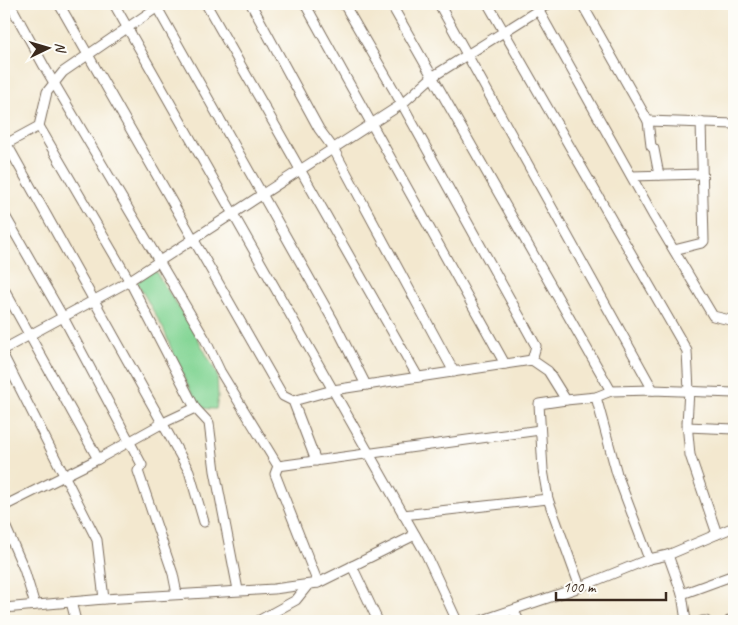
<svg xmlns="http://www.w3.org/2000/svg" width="738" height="625" viewBox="0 0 738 625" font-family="Caveat,sans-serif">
<rect width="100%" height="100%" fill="#fdfcf7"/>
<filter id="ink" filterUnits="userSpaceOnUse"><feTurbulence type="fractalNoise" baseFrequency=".02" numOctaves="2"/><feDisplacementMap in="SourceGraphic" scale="10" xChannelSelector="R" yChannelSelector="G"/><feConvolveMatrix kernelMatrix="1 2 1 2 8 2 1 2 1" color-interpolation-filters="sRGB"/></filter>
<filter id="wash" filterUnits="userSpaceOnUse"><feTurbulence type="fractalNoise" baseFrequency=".0096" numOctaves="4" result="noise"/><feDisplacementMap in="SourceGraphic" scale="20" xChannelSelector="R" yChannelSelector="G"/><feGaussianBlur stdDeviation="1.12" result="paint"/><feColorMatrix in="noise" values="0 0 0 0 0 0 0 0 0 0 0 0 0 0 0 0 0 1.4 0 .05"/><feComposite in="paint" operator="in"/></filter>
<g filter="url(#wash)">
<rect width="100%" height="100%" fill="#f3e8cf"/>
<path fill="#85d696" stroke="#60805a" d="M154 269 192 328 217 374 218 397 216 409C207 409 202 409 196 402L176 361 164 330 137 282Z"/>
</g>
<g filter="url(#ink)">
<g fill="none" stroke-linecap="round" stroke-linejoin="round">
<defs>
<g id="street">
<polyline points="10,4 44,66 205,339 220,371 278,466 275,474 318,583"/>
<polyline points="59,4 283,396 293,401 316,461"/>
<polyline points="114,4 426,554 457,621"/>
<polyline points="155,4 334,322 366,385"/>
<polyline points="206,4 418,377"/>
<polyline points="251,4 319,129 333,148 454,372"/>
<polyline points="305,4 505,364"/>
<polyline points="344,4 402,104 536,346 532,360"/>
<polyline points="391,4 611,391"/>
<polyline points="439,4 653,390"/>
<polyline points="488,4 687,351 689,391 687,423 690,455 717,534"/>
<polyline points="535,4 654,217 713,316 734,321"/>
<polyline points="582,4 648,121 651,146 654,149 659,175"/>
<polyline points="648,121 734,124"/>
<polyline points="39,126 129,280 195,408 209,423 215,471 238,590"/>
<polyline points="4,139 189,471 204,522"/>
<polyline points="4,145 39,126 47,92 63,72 162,4"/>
<polyline points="632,176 702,174"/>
<polyline points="4,214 63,317 142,465 138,471 173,574 177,594"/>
<polyline points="674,250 702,243 704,241 701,122"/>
<polyline points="4,289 98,459"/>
<polyline points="4,349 124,284 402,104 432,77 548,4"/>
<polyline points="4,357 97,540 104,599"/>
<polyline points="596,397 617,474 649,559"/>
<polyline points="566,400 539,404 543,470 548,499 580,587"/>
<polyline points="293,401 333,390 532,360 548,371 566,400 596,397 611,391 653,390 734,393"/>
<polyline points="687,427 734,429"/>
<polyline points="278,466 540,430"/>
<polyline points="4,506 98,459 163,423 195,408"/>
<polyline points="403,515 548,499"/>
<polyline points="4,523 24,569 35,605"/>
<polyline points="668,555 682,594 686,621"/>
<polyline points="352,566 378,621"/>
<polyline points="682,594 734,575"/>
<polyline points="71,602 76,621"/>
<polyline points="4,608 104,599 274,589 318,583 415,535"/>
<polyline points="514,611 519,621"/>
<polyline points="258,621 296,600 308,585"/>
<polyline points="480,621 580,587 649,559 668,555 734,527"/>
<polyline points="702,621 706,621"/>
<polyline points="729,621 734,620"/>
</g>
</defs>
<use href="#street" stroke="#7b6c5c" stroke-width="11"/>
<use href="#street" stroke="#fff" stroke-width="9"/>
</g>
</g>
<rect width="738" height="625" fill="none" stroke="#fdfcf7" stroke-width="20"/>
<g transform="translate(48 48) rotate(85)" stroke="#fdfcf7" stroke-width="4" paint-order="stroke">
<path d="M0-4L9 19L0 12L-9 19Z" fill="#3b2a1e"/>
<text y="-8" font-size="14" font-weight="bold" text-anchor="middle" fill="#3b2a1e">N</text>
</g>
<path d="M556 592v8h110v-8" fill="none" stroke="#3b2a1e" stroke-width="2.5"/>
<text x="563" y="592" font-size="15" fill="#3b2a1e" stroke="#fdfcf7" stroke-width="4" paint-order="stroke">100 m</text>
</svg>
